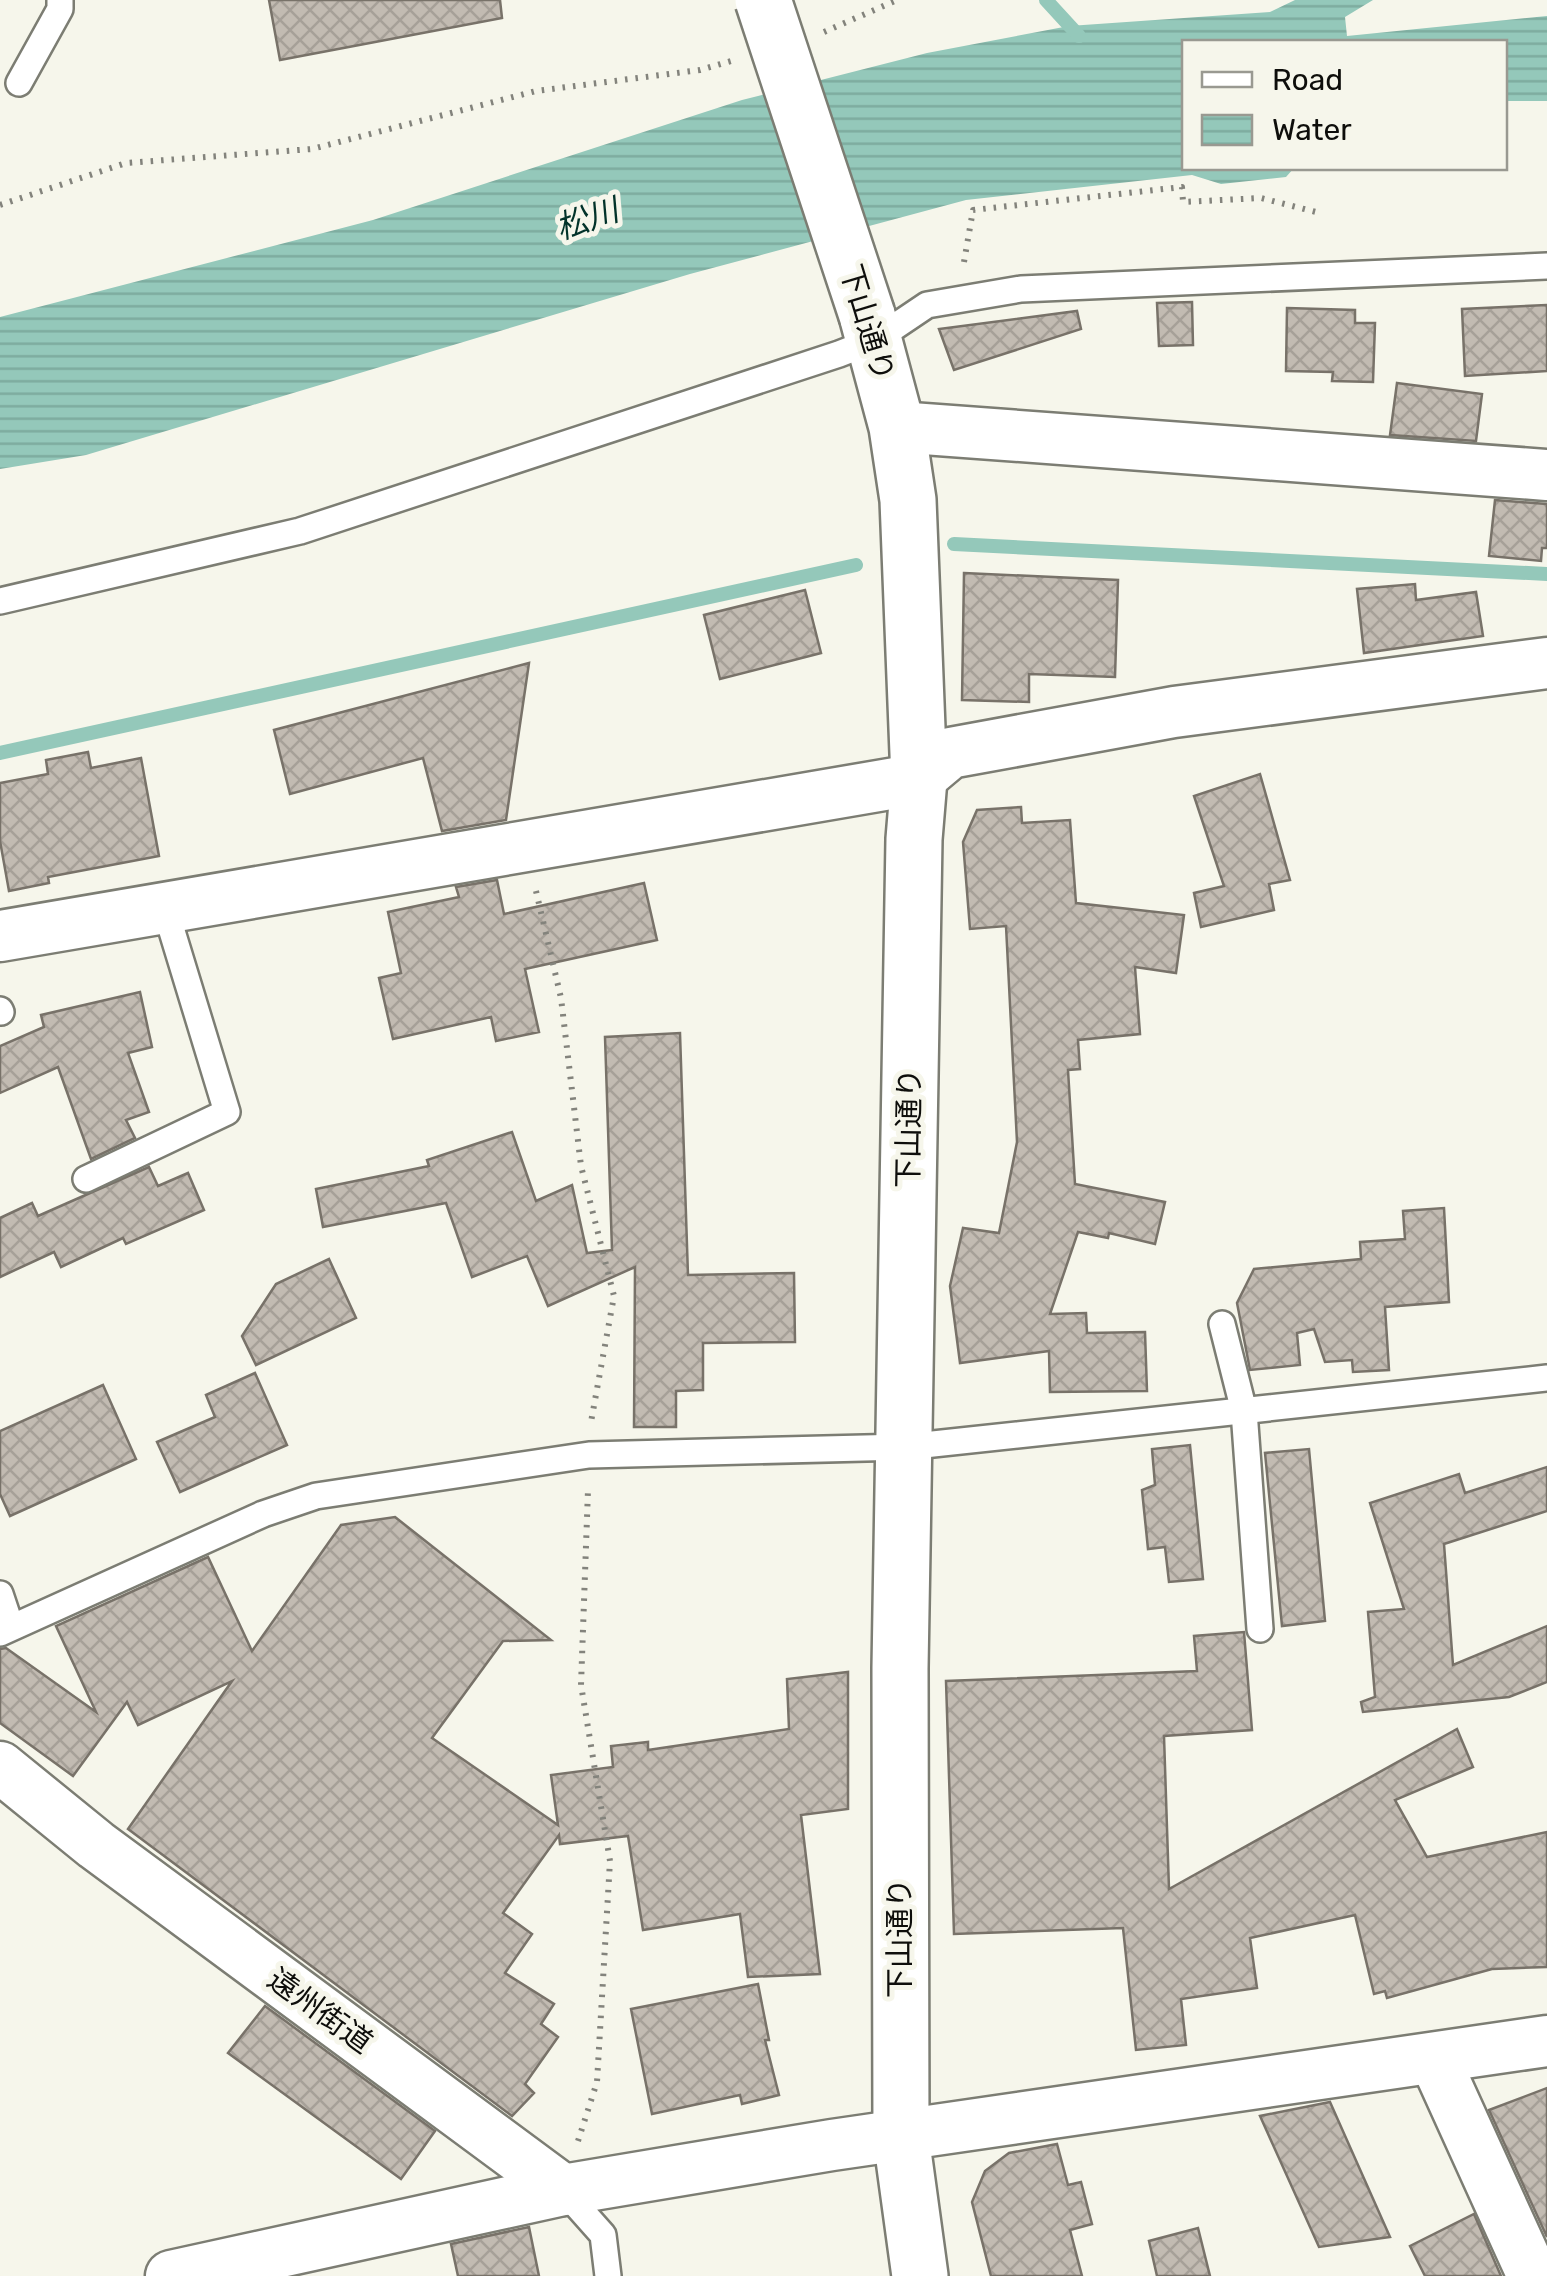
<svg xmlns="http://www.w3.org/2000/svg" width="1547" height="2276" viewBox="0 0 1547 2276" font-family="Rubik,'Noto Sans JP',sans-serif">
<defs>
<pattern id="water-rules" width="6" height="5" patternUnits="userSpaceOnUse" patternTransform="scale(2.5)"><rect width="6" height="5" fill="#94c8ba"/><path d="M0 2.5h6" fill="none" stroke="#7eab9f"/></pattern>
<pattern id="building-cross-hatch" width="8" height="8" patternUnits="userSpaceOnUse" patternTransform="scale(2.5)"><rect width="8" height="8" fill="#c2bbb2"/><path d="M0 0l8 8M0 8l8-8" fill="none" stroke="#a6a098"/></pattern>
</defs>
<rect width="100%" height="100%" fill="#f6f6eb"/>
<polygon fill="url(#water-rules)" points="1295,0 1373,0 1345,17 1347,36 1547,16 1547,101 1505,101 1504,42 1184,42 1184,168 1294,168 1286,177 1221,184 1192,175 966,200 690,274 86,455 0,469 0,317 373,220 742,100 927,53 1069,26 1270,12"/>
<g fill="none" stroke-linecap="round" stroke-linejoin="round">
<g stroke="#94c8ba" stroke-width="14">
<polyline points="1046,0 1079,36"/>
<polyline points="954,544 1547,574"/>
<polyline points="0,753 856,565"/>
</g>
</g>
<g fill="url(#building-cross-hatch)" stroke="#787269" stroke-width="2.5">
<polygon points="269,0 500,0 502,18 280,60"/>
<polygon points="1192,302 1193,345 1159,346 1157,303"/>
<polygon points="1547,305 1547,371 1465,376 1462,309"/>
<polygon points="1287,308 1355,310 1355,323 1375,323 1373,382 1332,381 1333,372 1286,371"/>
<polygon points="1077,311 1081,329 954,370 939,329"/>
<polygon points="1397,383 1482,394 1476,441 1390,435"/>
<polygon points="1495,500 1547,504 1547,548 1542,548 1541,561 1489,556"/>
<polygon points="964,573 1118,580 1115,677 1029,674 1029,702 962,700"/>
<polygon points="1415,584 1416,600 1476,592 1483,636 1364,653 1357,589"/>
<polygon points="805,590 821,653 720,679 704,615"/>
<polygon points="529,663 506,820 442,831 423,758 290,794 274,730"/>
<polygon points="88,752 91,768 141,758 159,856 48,877 49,883 9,891 0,841 0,783 48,774 46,760"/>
<polygon points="1260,774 1290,880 1269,884 1274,910 1201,927 1194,893 1224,886 1194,796"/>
<polygon points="1021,807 1022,823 1070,820 1076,903 1184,915 1176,973 1135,967 1140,1034 1078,1040 1080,1069 1068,1070 1075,1184 1165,1202 1155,1244 1109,1233 1108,1238 1078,1232 1050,1314 1086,1313 1087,1333 1145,1332 1147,1391 1050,1392 1049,1351 960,1363 950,1286 963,1228 999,1233 1017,1142 1006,926 970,929 963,842 977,810"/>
<polygon points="497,880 504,914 644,883 657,940 525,969 539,1032 496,1041 491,1017 393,1039 379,978 401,973 388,912 459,897 456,887"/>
<polygon points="140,992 152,1047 128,1053 149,1112 126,1120 135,1138 91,1159 58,1067 0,1093 0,1046 44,1027 41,1015"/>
<polygon points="680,1033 688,1275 794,1273 795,1342 703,1343 703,1390 676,1391 676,1427 634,1427 635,1267 548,1306 527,1256 472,1277 446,1203 323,1227 316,1189 429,1166 427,1160 512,1132 536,1201 572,1185 587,1253 612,1250 605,1037"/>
<polygon points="149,1167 158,1186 188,1173 204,1210 126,1244 123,1238 61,1267 54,1252 0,1277 0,1218 32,1203 38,1216"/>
<polygon points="1444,1208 1449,1302 1385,1307 1389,1370 1353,1372 1352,1360 1325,1362 1314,1329 1297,1333 1300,1365 1250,1370 1237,1303 1254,1269 1361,1259 1360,1242 1405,1239 1403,1211"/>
<polygon points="329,1259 356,1318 256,1365 242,1336 276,1284"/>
<polygon points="255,1373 287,1445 180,1492 157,1442 215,1417 206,1395"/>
<polygon points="103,1385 136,1459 10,1516 0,1494 0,1431"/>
<polygon points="1190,1445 1203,1579 1169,1582 1165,1547 1148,1549 1142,1490 1155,1485 1152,1449"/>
<polygon points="1309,1449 1325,1621 1282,1626 1265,1453"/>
<polygon points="1547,1467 1547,1511 1444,1544 1453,1665 1547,1626 1547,1682 1509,1697 1363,1712 1361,1702 1375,1697 1368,1612 1404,1609 1370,1503 1459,1474 1465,1493"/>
<polygon points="395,1517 551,1640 503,1641 432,1738 558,1825 551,1775 613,1767 611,1746 648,1742 648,1750 789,1729 787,1679 848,1672 848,1809 801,1815 820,1974 748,1977 740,1914 643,1930 628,1836 560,1844 559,1835 503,1913 532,1934 505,1973 554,2004 541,2024 558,2037 525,2084 534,2093 512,2116 128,1829 232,1681 138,1725 127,1702 73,1776 0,1723 0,1649 6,1648 96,1712 56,1626 208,1557 252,1651 341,1525"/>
<polygon points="1244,1632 1252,1730 1164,1736 1169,1889 1457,1729 1473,1767 1395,1800 1427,1857 1547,1832 1547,1967 1492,1969 1387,1998 1385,1991 1374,1994 1355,1915 1250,1938 1257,1988 1181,1999 1186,2045 1136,2050 1123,1928 954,1934 946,1681 1197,1671 1194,1636"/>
<polygon points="758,1984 769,2040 765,2040 779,2095 742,2104 740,2095 652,2114 631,2009"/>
<polygon points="265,2006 435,2131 401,2179 228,2053"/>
<polygon points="1547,2088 1547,2237 1489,2110"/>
<polygon points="1330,2102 1390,2237 1319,2247 1260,2116"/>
<polygon points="1057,2144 1068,2185 1081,2182 1092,2224 1070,2230 1082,2276 991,2276 972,2202 985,2171 1009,2153"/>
<polygon points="1474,2214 1501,2276 1425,2276 1410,2246"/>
<polygon points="529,2227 539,2276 458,2276 451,2244"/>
<polygon points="1198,2228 1210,2276 1157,2276 1149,2241"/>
</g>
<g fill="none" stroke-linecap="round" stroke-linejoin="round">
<defs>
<g id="service">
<polyline points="19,83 60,9 60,0"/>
<polyline points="0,601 300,531 839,354 875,340 927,305 1021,289 1547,266"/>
<polyline points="0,1010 1,1012"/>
<polyline points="86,1179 227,1112 164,905"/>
<polyline points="1222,1324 1244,1411 1260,1629"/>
<polyline points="0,1594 11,1627"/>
<polyline points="0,1633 263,1514 316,1496 589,1455 905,1447 1547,1378"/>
<polyline points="563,2190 603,2235 608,2276"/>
</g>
<g id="minor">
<polyline points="897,427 1547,475"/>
<polyline points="0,936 919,779 950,753 1174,712 1547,663"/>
<polyline points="0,1767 96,1845 563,2190"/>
<polyline points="1434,2058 1533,2276"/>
<polyline points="171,2276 563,2190 832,2145 1547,2041"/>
</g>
<polyline id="tertiary" points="867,315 897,427 908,500 919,779 914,839 900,1668 901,2137 920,2276"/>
</defs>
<use href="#service" stroke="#7c7d73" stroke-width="30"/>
<use href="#minor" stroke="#7c7d73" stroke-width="55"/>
<use href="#tertiary" stroke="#7c7d73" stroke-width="60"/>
<g stroke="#83837c" stroke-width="6" stroke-dasharray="2.5 8" stroke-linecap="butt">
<polyline points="824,32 897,0"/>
<polyline points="0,205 126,163 312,149 536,91 700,70 731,61"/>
<polyline points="964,262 973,210 1182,187 1183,202 1261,198 1316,212"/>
<polyline points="536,891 561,998 581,1166 614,1296 591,1422"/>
<polyline points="578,2141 597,2082 610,1861 581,1685 588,1490"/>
</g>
<use href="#service" stroke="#fff" stroke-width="25"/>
<use href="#minor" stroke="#fff" stroke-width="50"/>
<use href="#tertiary" stroke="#fff" stroke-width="55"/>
<defs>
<polyline id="tertiary-bridge" points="763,0 867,315"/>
</defs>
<use href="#tertiary-bridge" stroke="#7c7d73" stroke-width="60" stroke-linecap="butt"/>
<use href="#tertiary-bridge" stroke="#fff" stroke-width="55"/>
</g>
<g text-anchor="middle" stroke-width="10" stroke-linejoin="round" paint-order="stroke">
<g font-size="30" fill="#0e0e0b" stroke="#f6f6eb">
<text transform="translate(867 323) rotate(73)" y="10">下山通り</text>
<text transform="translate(909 1128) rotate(-89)" y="10">下山通り</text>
<text transform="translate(900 1938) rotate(-90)" y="10">下山通り</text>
<text transform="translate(320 2011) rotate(36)" y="10">遠州街道</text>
</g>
<g font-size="32" font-style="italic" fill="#02332a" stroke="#f6f6eb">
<text transform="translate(587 219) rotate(-19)" y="11">松川</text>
</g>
</g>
<rect x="1182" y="40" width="325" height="130" fill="#f6f6eb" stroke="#999991" stroke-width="2.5"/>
<rect x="1202" y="72" width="50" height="15" fill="#ffffff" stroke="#999991" stroke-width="2.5"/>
<text x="1272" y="90" font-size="30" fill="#0e0e0b">Road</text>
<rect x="1202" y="115" width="50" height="30" fill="url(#water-rules)" stroke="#999991" stroke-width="2.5"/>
<text x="1272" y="140" font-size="30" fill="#0e0e0b">Water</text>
</svg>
